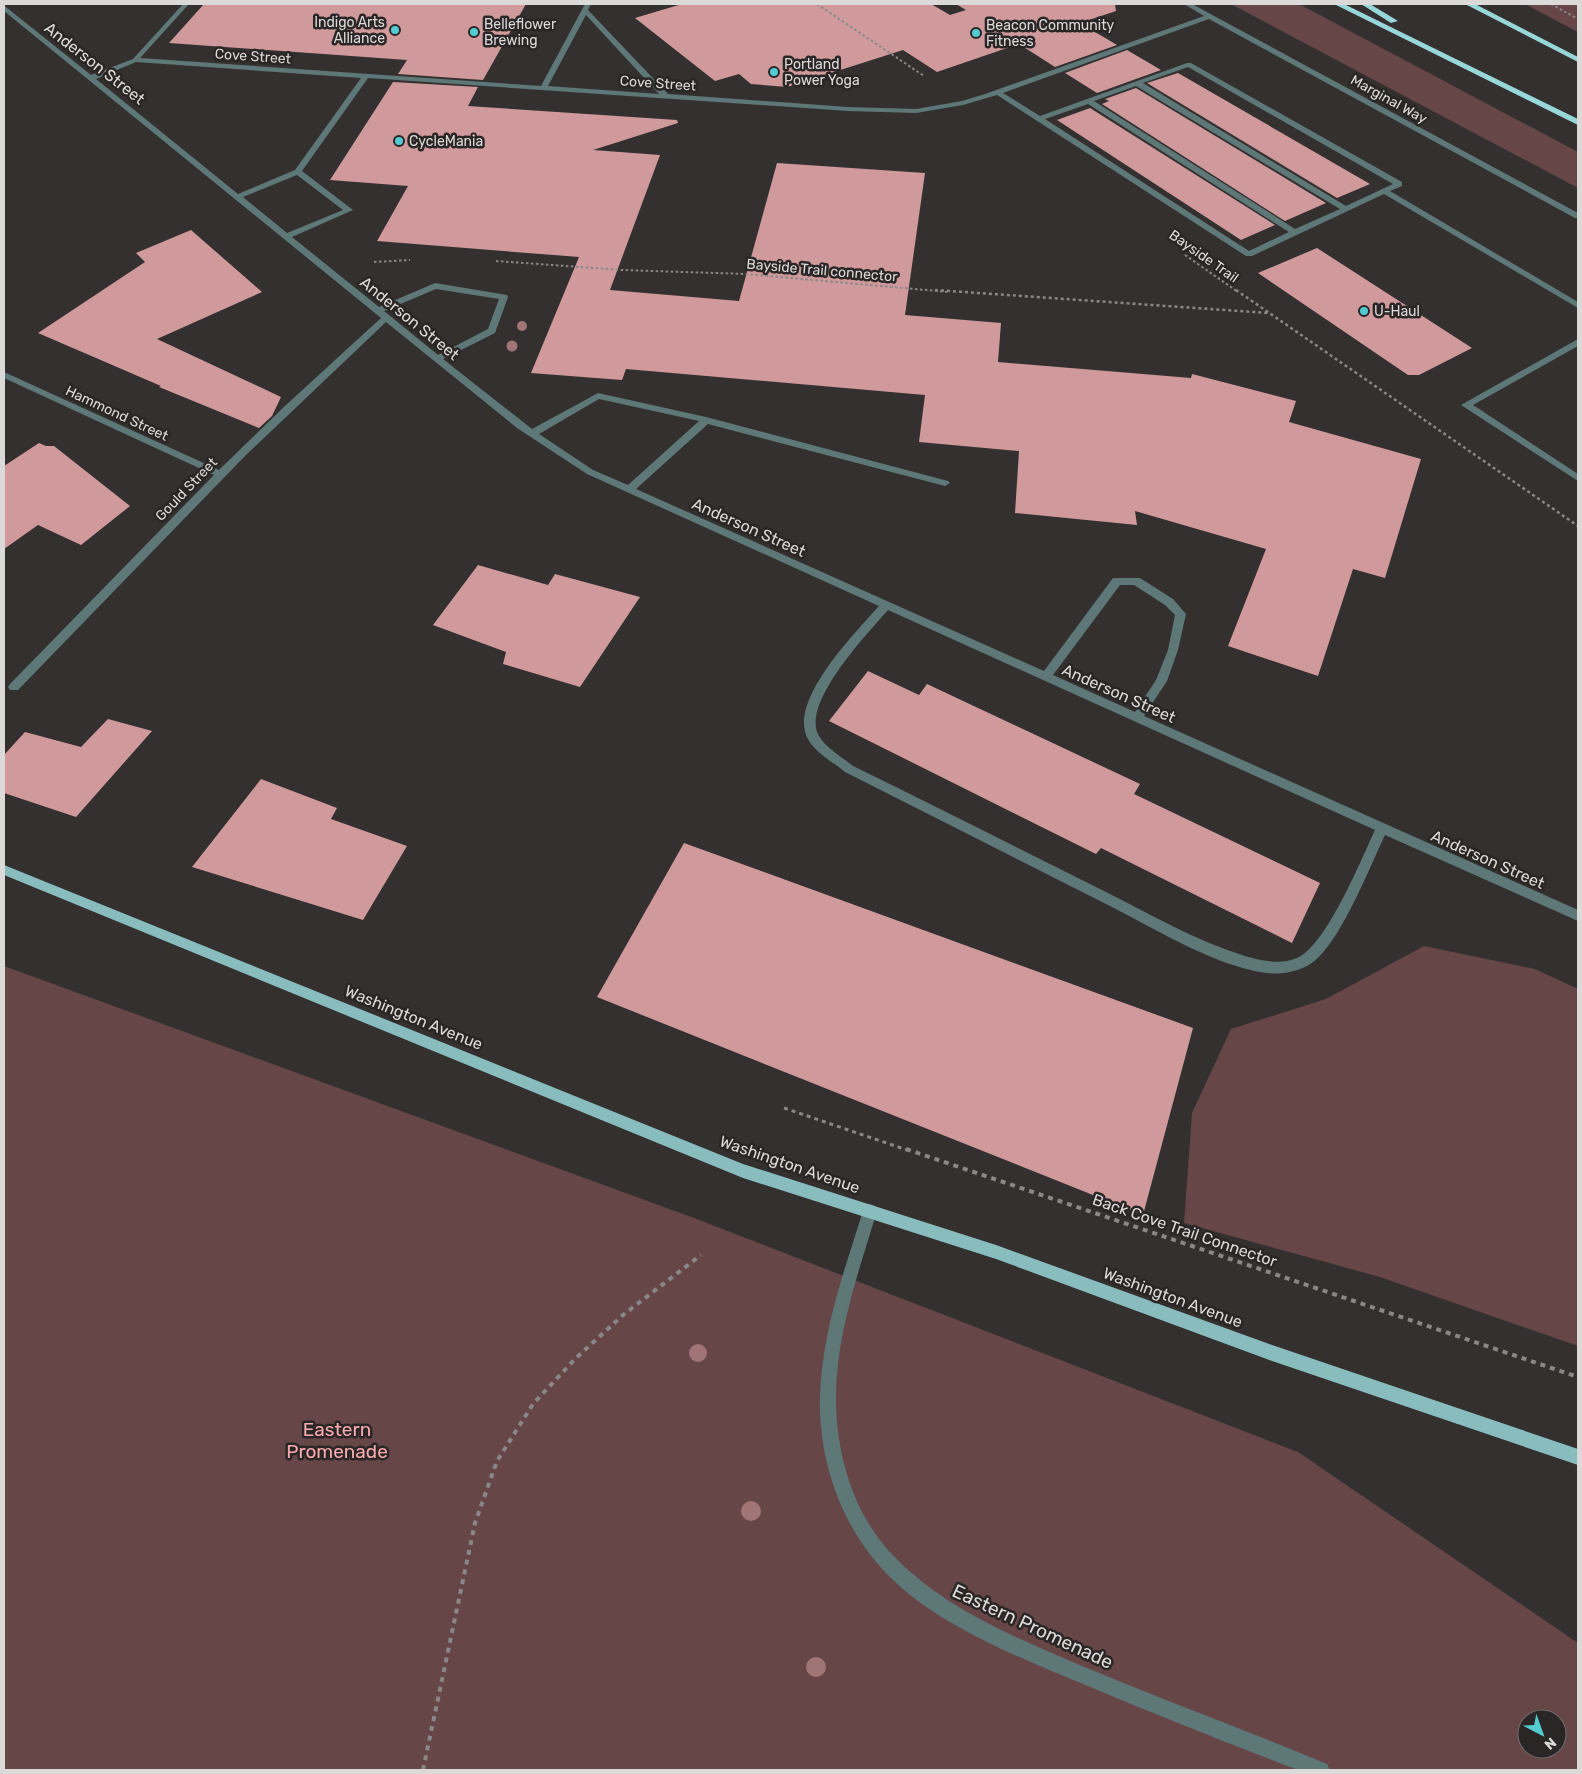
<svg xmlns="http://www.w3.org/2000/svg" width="1582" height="1774" viewBox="0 0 1582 1774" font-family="Rubik,sans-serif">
<rect width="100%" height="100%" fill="#343030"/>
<g fill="#674647" fill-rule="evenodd">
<polygon points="1231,4 1299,4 1578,152 1578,188"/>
<polygon points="1525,4 1576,4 1578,5 1578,32"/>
<polygon points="1424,946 1535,969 1578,989 1578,1346 1380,1277 1184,1223 1192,1113 1231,1029 1326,999"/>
<path d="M4 966 694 1218 1298 1452 1578 1643V1770H4ZM1527 1719H1557V1749H1527Z"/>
</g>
<g fill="#d09a9c">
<polygon points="204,4 526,4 483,80 398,74 407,60 169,43"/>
<polygon points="682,4 931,4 950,15 966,10 956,4 1115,4 1116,11 1080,23 1117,45 1055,67 1019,44 937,72 903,50 787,87 751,84 739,74 715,81 635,18"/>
<polygon points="1127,50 1161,70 1097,93 1065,73"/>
<polygon points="1178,73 1370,184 1337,198 1147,83"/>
<polygon points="393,82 478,87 468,106 677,120 678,123 593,150 660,155 610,290 739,301 777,163 925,173 905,315 1001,323 998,362 1191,378 1192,374 1296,401 1289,422 1421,459 1385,578 1353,569 1318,676 1228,646 1266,549 1135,511 1137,525 1015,513 1019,451 919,442 925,395 626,369 622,380 531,373 579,257 377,241 408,186 330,180"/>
<polygon points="1136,88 1326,203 1285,221 1102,104 1109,101 1105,99"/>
<polygon points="1090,108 1275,225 1241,240 1057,120"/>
<polygon points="191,230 262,292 157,339 281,397 272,416 259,428 159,387 161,386 38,333 145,262 136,253"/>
<polygon points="1317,248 1472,348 1419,375 1408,375 1258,273"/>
<polygon points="39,443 46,446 54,446 130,506 81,545 38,525 4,549 4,466"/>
<polygon points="478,565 548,585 555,574 640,597 580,687 503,664 506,652 433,625"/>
<polygon points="868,671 919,695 927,684 1140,784 1134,794 1320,883 1292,943 1101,848 1096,854 829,721"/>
<polygon points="108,719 152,731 76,817 4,793 4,755 25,732 81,747"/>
<polygon points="261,779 337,808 331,819 407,846 363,920 192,867"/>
<polygon points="684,843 1193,1028 1143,1215 597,997"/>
</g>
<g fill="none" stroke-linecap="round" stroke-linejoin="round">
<g stroke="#8a8787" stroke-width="2" stroke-dasharray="2.5 2.5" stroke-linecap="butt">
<polyline points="817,4 924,76"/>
<polyline points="1551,4 1578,19"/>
<polyline points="1185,255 1238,292"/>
<polyline points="496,261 622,270 746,274 949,292"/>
<polyline points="374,262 410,260"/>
</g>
<g stroke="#8a8787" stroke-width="2.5" stroke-dasharray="3 3" stroke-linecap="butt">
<polyline points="935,290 1268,313"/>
<polyline points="1236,290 1578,526"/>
</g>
<polyline stroke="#8a8787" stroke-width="3" stroke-dasharray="4 4" stroke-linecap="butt" points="784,1108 910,1151"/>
<g stroke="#8a8787" stroke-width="4" stroke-dasharray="5 5" stroke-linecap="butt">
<polyline points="906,1149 1578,1377"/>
<polyline points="423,1770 475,1523 497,1461 533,1404 575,1359 623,1315 701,1255"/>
</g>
<g fill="#5e7777" fill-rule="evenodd">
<path d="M183 4H189L140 58 541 86 585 4H591L588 10 668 94 848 107 916 109 962 101 985 94 1204 16 1184 4H1192L1578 213V218H1575L1209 19 1003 93 1040 116 1187 63H1191L1402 182V186L1390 191 1578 302V308L1384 194 1252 256H1246L997 95 963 105 916 113 848 111 368 78 302 171 353 210 292 237 379 307 435 283 507 295 508 297 495 333 443 359 532 429 598 393 706 417 948 481 950 483 945 486 708 424 636 489 1044 671 1113 578H1140L1173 599 1186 614 1178 650 1167 681 1144 716 1578 910V921L1385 835C1370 866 1337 952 1307 966 1295 972 1280 975 1266 973 1212 965 1156 929 1108 905 1020 861 933 816 845 772 833 762 812 751 806 735 792 697 855 633 879 606L587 474 517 428 386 322 246 455 18 690H10L8 687 10 684 214 475 4 378V372L219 470 286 405 381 318 4 11V6L6 7 91 75 133 59ZM586 15 659 94 548 86ZM136 62 361 78 295 170 238 194 96 79ZM1188 67 1393 184 1346 206 1143 83ZM1136 86 1340 209 1295 229 1094 101ZM1088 104 1289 232 1249 251 1045 119ZM297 175 343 210 287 233 243 197ZM436 289 499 299 488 329 438 355 384 311ZM599 399 699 421 628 485 593 470 539 434ZM1120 585H1134L1165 605 1175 615 1168 650 1156 680 1135 712 1053 675ZM888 610 1375 830C1361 860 1326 946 1297 958 1280 965 1262 961 1245 956 1196 941 1150 914 1104 891 1020 849 937 807 853 766 842 757 826 748 819 736 800 704 868 633 888 610Z"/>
<polygon points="1578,339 1578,346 1473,405 1578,474 1578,481 1461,405"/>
<path d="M870 1204 875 1206 877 1211C859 1271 836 1334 836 1398 836 1452 852 1510 889 1551 940 1607 1014 1637 1082 1666 1163 1700 1246 1730 1327 1764L1330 1770H1298C1228 1743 1159 1716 1090 1687 1017 1656 927 1623 876 1562 838 1517 818 1454 820 1396 822 1332 844 1271 863 1211L865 1206Z"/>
</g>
<polygon fill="#88bcbd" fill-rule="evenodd" points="4,865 743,1164 996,1245 1275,1346 1578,1449 1578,1465 1275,1362 996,1259 743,1178 4,875"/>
<g fill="#98d7d9" fill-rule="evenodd">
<polygon points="1334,4 1344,4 1578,119 1578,125"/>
<polygon points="1361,4 1370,4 1398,21 1391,23"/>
<polygon points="1465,4 1475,4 1578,57 1578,62"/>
</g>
</g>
<g fill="#a17476">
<circle cx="522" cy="326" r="5"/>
<circle cx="512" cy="346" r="5.5"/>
<circle cx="698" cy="1353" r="9"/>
<circle cx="751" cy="1511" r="10"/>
<circle cx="816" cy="1667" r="10"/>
</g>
<g fill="#52ccd0" stroke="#2a2626" stroke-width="2">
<circle cx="395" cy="30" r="5"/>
<circle cx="474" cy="32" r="5"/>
<circle cx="976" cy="33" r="5"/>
<circle cx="774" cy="72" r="5"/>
<circle cx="399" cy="141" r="5"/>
<circle cx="1364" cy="311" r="5"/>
</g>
<g text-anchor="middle" stroke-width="5" stroke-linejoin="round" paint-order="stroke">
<g font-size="14" fill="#dcd9d9" stroke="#2a2626" text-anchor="start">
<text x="385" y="27" text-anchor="end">Indigo Arts<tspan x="385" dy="16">Alliance</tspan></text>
<text x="484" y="29">Belleflower<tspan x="484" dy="16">Brewing</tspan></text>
<text x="986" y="30">Beacon Community<tspan x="986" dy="16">Fitness</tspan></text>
<text x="784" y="69">Portland<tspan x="784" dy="16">Power Yoga</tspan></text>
<text x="409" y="146">CycleMania</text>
<text x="1374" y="316">U-Haul</text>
</g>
<g font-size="14" fill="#dcd9d9" stroke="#2a2626">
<text transform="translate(253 56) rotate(4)" y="5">Cove Street</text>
<text transform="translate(658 83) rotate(4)" y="5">Cove Street</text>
<text transform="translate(1389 99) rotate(29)" y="5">Marginal Way</text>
<text transform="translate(1204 256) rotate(35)" y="5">Bayside Trail</text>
<text transform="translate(822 270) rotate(5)" y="5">Bayside Trail connector</text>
<text transform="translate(117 413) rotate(25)" y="5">Hammond Street</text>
<text transform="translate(186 489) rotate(-46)" y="5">Gould Street</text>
</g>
<g font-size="16" fill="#dcd9d9" stroke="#2a2626">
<text transform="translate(95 63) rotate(38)" y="6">Anderson Street</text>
<text transform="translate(410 318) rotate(39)" y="6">Anderson Street</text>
<text transform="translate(749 527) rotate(24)" y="6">Anderson Street</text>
<text transform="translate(1119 693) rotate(24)" y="6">Anderson Street</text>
<text transform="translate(1488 859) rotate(24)" y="6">Anderson Street</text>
<text transform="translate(414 1017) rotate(22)" y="6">Washington Avenue</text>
<text transform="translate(790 1164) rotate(19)" y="6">Washington Avenue</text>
<text transform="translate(1185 1230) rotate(19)" y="6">Back Cove Trail Connector</text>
<text transform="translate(1173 1297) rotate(20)" y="6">Washington Avenue</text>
</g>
<g font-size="19" fill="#fbabaf" stroke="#2a2626">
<text x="337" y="1436">Eastern<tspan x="337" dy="22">Promenade</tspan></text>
</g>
<g font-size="19" fill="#dcd9d9" stroke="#2a2626">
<text transform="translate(1033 1626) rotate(25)" y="7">Eastern Promenade</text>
</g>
</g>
<rect width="1582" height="1774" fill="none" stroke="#dcd9d9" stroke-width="10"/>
<g transform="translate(1542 1734) rotate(139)"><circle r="24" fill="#2a2626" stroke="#716e6e"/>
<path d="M0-4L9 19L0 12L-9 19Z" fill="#52ccd0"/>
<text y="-8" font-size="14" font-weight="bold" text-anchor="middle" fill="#dcd9d9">N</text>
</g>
</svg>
